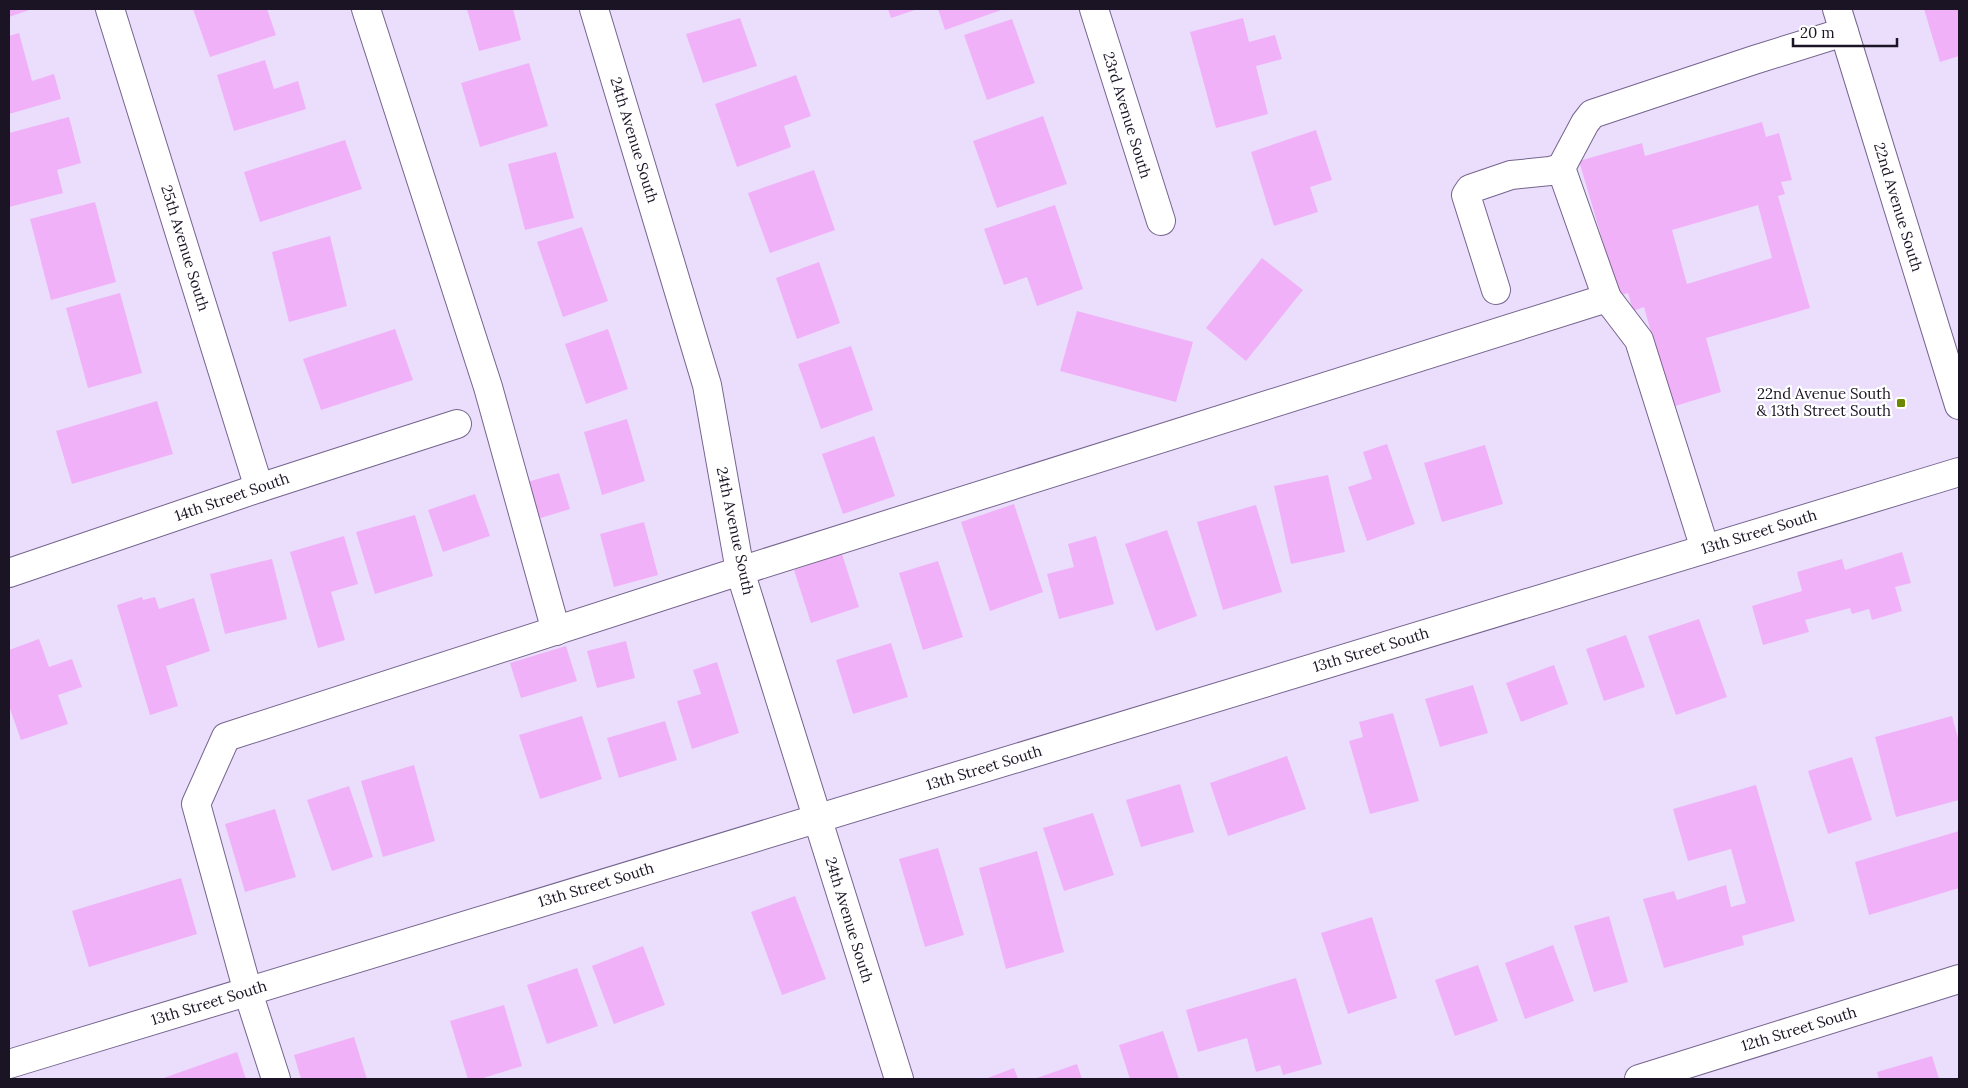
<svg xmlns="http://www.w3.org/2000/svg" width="1968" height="1088" viewBox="0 0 1968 1088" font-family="Lora,serif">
<rect width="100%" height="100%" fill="#eadefc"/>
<g fill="#f1b1f8" fill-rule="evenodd">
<polygon points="9,9 32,9 9,17"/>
<polygon points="193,9 267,9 276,35 210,57"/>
<polygon points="467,9 513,9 521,40 479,51"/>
<polygon points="888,9 918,9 891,18"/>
<polygon points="938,9 1004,9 945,30"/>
<polygon points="1924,9 1959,9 1959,56 1940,62"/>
<polygon points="740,18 757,66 703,83 686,34"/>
<polygon points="1243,18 1249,42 1275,35 1282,59 1256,66 1268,114 1216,128 1190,32"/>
<polygon points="1012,19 1035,83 987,100 964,35"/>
<polygon points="19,33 32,81 54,74 61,99 9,114 9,36"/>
<polygon points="265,60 274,89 298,81 306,109 234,131 217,75"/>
<polygon points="529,63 548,126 480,147 461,83"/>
<polygon points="796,75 811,116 784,126 791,147 737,167 715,104"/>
<polygon points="1043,116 1067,184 997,208 973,141"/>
<polygon points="69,117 81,163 57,170 63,193 9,207 9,133"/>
<path d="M1762 122 1766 137 1779 133 1792 180 1781 182 1785 194 1778 196 1810 308 1706 338 1721 392 1672 407 1644 307 1633 311 1628 293 1619 296 1579 161 1642 143 1645 156ZM1758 205 1772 258 1687 284 1672 230Z"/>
<polygon points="1316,130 1332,180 1310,187 1318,212 1274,226 1251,152"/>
<polygon points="345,140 362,189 260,222 244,172"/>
<polygon points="556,152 574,218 525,230 508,164"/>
<polygon points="814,170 835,230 770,253 748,193"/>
<polygon points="95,202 116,282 51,300 30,219"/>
<polygon points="1055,205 1083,289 1037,306 1027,277 1004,285 984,229"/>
<polygon points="582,227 608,301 563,317 537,242"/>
<polygon points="330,236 347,306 289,322 272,252"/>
<polygon points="1262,258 1303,290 1246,361 1206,328"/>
<polygon points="819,262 840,323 797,339 776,278"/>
<polygon points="120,293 142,373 88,388 66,308"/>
<polygon points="1077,311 1193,342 1176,402 1060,371"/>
<polygon points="395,329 413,380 321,410 303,359"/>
<polygon points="608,329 628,389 586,404 565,344"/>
<polygon points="851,346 873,410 821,429 798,364"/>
<polygon points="157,401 173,454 72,484 56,431"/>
<polygon points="627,419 645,481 602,495 584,432"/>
<polygon points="874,436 895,496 843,514 822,454"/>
<polygon points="1387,444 1415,524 1367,541 1348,487 1372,479 1363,452"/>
<polygon points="1485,445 1503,504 1442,522 1424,463"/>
<polygon points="559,473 570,509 531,521 520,484"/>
<polygon points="1328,475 1345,552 1291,564 1274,486"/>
<polygon points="475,494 490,536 443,552 428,510"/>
<polygon points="1014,504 1043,592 990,611 961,522"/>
<polygon points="1256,505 1282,592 1223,610 1197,522"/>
<polygon points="415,515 433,576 375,594 356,532"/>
<polygon points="644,522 658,575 614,587 600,534"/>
<polygon points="1167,530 1197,616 1156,631 1125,544"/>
<polygon points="344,536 358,584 331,592 345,640 318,648 290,552"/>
<polygon points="1096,536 1114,604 1059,619 1047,574 1074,567 1068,544"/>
<polygon points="1902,552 1911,583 1895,587 1902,611 1872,620 1869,609 1852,614 1850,608 1805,620 1809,632 1763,645 1752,606 1802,591 1797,572 1842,559 1845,570"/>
<polygon points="842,554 859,607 811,623 794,570"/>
<polygon points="272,559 287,619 225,634 210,574"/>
<polygon points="938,561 963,637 923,650 899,573"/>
<polygon points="142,597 143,600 155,597 159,609 194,598 210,651 166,666 178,706 150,715 117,605"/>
<polygon points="1699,619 1727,697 1676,715 1648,636"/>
<polygon points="1626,635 1645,687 1604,701 1586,649"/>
<polygon points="39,639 49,667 72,659 82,687 58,695 68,724 21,740 9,706 9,650"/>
<polygon points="626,641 635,678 597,688 587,651"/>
<polygon points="891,643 908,697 853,714 836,660"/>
<polygon points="566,646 577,681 521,698 510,663"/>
<polygon points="717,662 739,733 692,749 677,701 701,694 693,670"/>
<polygon points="1554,665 1568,704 1521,722 1506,683"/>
<polygon points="1473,685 1488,733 1440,747 1425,699"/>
<polygon points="1393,713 1419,801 1370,814 1349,741 1363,737 1359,722"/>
<polygon points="582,716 602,779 540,799 519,735"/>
<polygon points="1952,716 1959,742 1959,800 1896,817 1875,737"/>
<polygon points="665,721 677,760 619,778 607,738"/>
<polygon points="1287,756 1306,809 1228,836 1210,783"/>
<polygon points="1852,757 1872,820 1828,834 1808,771"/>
<polygon points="414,765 435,841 383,857 361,781"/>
<polygon points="1180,784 1194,832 1141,847 1126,800"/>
<polygon points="1756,785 1795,921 1742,936 1744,945 1664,968 1643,899 1674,891 1677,900 1726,885 1731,907 1746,903 1731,849 1688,861 1673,809"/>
<polygon points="349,786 373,857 332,871 307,800"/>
<polygon points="275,809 296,877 245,892 225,824"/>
<polygon points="1093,813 1114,875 1064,891 1043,828"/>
<polygon points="1959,831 1959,888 1869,915 1855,862"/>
<polygon points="938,848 964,935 925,947 899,859"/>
<polygon points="1037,851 1064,952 1006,969 979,868"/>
<polygon points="181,878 197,934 89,967 72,911"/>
<polygon points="795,896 826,979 782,995 751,912"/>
<polygon points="1609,916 1628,982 1594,992 1574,926"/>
<polygon points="1372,917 1397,998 1348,1014 1321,933"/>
<polygon points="1553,945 1574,1001 1525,1019 1505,963"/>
<polygon points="643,946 665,1005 614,1024 592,966"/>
<polygon points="1478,965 1498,1021 1455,1036 1435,980"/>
<polygon points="577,968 598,1026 547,1044 527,985"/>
<polygon points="1296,978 1322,1064 1283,1075 1280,1065 1256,1072 1247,1038 1198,1052 1186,1010"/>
<polygon points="504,1005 522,1066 480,1079 468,1079 450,1021"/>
<polygon points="1163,1031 1179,1079 1130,1079 1119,1045"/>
<polygon points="354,1037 367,1079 301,1079 294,1055"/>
<polygon points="237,1052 246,1079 161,1079"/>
<polygon points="1932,1056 1939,1079 1879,1079 1877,1072"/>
<polygon points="1077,1064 1082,1079 1034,1079"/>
<polygon points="1014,1068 1018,1079 985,1079"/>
</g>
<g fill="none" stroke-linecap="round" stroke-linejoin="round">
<defs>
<g id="minor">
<polyline points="110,9 259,488"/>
<polyline points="366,9 488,387 556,631"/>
<polyline points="594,9 707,385 740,571 899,1079"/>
<polyline points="1094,9 1161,221"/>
<polyline points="1561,168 1607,298"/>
<polyline points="1496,290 1466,195 1470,189 1511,175 1550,171 1561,168 1585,123 1592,114 1754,60 1844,32"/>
<polyline points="9,573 259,488 457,424"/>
<polyline points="9,1064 1959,472"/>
<polyline points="276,1079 248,992 196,804 226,737 740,571 1607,298 1639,340 1705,549"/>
<polyline points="1639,1079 1959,979"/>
</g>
<polyline id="major" points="1837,9 1959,405"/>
</defs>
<use href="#minor" stroke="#75648e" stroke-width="30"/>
<use href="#major" stroke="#75648e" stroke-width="30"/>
<use href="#minor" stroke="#fff" stroke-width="28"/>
<use href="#major" stroke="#fff" stroke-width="28"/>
</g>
<rect fill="#6b8800" stroke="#fff" stroke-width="2" x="1896" y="398" width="10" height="10" rx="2.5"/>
<g text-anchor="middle" stroke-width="4.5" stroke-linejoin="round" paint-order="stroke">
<g font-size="15" fill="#1b1425" stroke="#fff">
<text transform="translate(1127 115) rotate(73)" y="5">23rd Avenue South</text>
<text transform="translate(634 140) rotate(73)" y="5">24th Avenue South</text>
<text transform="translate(1898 207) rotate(73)" y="5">22nd Avenue South</text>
<text transform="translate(185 248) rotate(73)" y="5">25th Avenue South</text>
<text transform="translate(232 497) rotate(-19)" y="5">14th Street South</text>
<text transform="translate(735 531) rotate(78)" y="5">24th Avenue South</text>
<text transform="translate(1759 532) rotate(-17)" y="5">13th Street South</text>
<text transform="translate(1371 650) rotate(-17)" y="5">13th Street South</text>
<text transform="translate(984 768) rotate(-17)" y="5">13th Street South</text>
<text transform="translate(596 885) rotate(-17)" y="5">13th Street South</text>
<text transform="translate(849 920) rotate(73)" y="5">24th Avenue South</text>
<text transform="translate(209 1003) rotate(-17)" y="5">13th Street South</text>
<text transform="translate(1799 1029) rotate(-17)" y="5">12th Street South</text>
</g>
<g font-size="15" fill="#1b1425" stroke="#fff" text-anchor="end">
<text x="1891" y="399">22nd Avenue South<tspan x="1891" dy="17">&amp; 13th Street South</tspan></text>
</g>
</g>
<rect width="1968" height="1088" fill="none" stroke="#1b1425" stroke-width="20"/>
<path d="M1793 38v8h104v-8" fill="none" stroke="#1b1425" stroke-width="2.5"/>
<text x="1800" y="38" font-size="15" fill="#1b1425" stroke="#ffffff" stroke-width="4" paint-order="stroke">20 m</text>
</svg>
